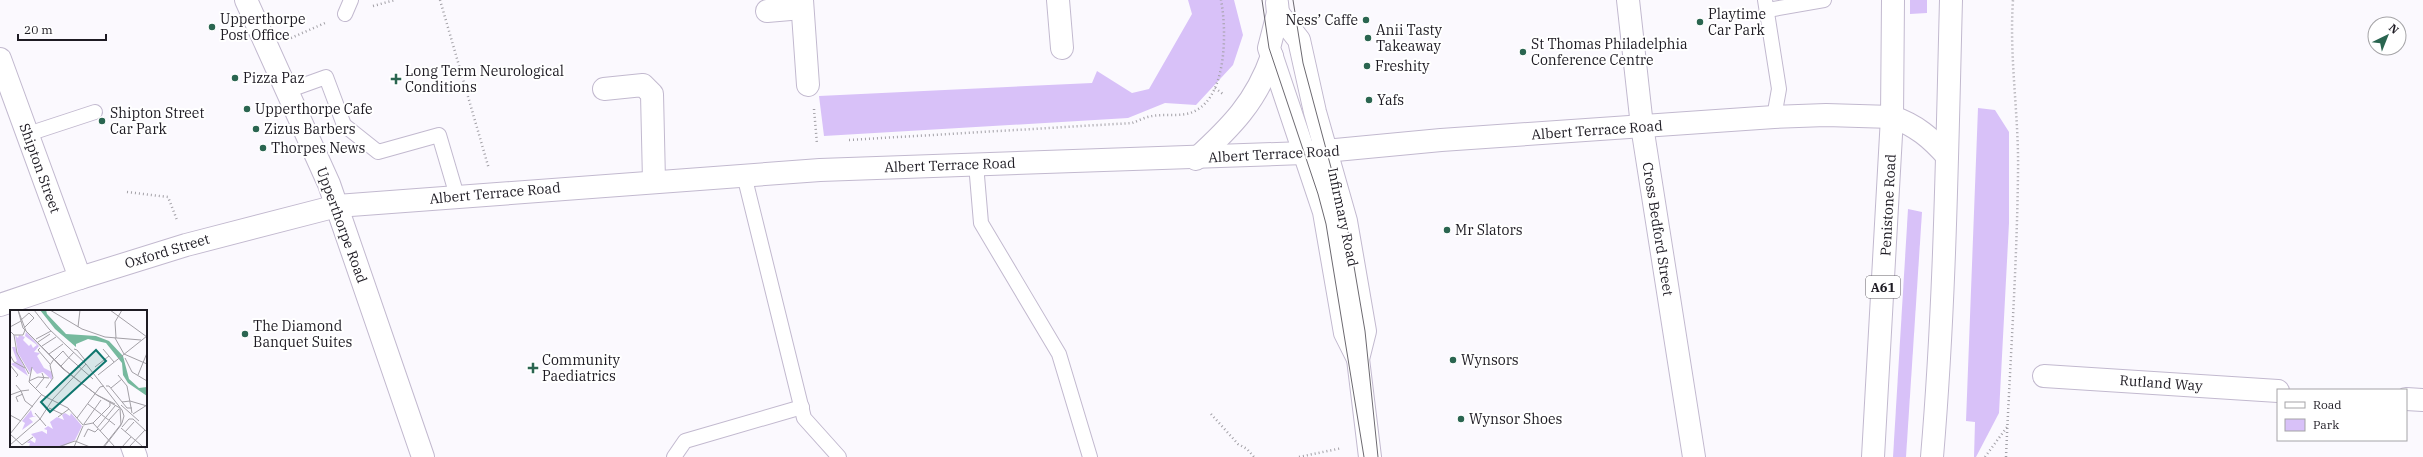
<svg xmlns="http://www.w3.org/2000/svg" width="2423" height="457" viewBox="0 0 2423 457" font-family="'IBM Plex Serif',serif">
<rect width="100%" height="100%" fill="#fbf9fe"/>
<g fill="#d8c1f8">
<polygon points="1188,0 1234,0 1243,35 1233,65 1196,105 1165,103 1128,118 824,136 819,96 1092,83 1097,71 1132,93 1149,89 1192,14"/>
<polygon points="1910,0 1927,0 1927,13 1910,14"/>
<polygon points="1978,108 1995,110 2009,132 2009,223 1999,413 1976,457 1974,457 1975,422 1966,421"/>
<polygon points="1908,209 1922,212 1906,457 1893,457"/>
</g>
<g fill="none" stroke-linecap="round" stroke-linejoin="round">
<defs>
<g id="service">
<polyline points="1765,0 1779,89 1774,117"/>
<polyline points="1768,10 1824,0"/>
<polyline points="345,14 351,0"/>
<polyline points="287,91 326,77 344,125 378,152 439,135 457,196"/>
<polyline points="28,134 95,112"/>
<polyline points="976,164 981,223 1059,354 1090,457"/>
<polyline points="744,175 804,418 839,457"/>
<polyline points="674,457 685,441 802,407"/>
</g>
<g id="minor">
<polyline points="802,0 808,85"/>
<polyline points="1058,0 1062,48"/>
<polyline points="1628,0 1642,126 1694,457"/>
<polyline points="767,11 802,8"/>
<polyline points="604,89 643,85 652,94 654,181"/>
<polyline points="0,305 80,278"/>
<polyline points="2044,376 2278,391"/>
<polyline points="2406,399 2423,400"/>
<polyline points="132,446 136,457"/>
</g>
<g id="tertiary">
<polyline points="246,0 329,184 423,457"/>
<polyline points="1277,3 1278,13 1269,48 1324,212 1345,333 1358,359"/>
<polyline points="1278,13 1299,40 1315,112 1346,221 1365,331 1358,359 1370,457"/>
<polyline points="0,59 80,278 186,245 337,206 820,170 1304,153 1441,140 1774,117 1826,115 1892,117"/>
<path d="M1196 159C1231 127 1256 102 1272 56"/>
</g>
<g id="trunk">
<path d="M1892 117C1916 125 1931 138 1947 156"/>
<polyline points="1873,457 1892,117 1893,0"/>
<path d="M1932 457C1945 305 1947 153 1951 0"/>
</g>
</defs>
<use href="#service" stroke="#c2b9cf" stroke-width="16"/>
<use href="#minor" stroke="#c2b9cf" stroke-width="24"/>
<use href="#tertiary" stroke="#c2b9cf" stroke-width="24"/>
<use href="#trunk" stroke="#c2b9cf" stroke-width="24"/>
<g stroke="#a2a0a6" stroke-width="2.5" stroke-dasharray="1 3" stroke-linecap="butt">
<polyline points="440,0 489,169"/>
<polyline points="373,6 395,0"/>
<polyline points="291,38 325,23"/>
<polyline points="1215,88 1223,94"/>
<polyline points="814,109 817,144"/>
<path d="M849 140 1132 123C1138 121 1145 117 1152 116 1163 114 1175 116 1186 114 1228 106 1227 31 1221 0"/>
<polyline points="127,192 168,197 177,220"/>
<polyline points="1211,414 1238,444 1247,449 1254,457"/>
<polyline points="1299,457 1342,448"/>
<polyline points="1985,457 2007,427"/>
<path d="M2006 457C2010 362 2017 267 2018 172 2019 115 2009 58 2013 0"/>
</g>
<use href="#service" stroke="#fff" stroke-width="14"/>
<use href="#minor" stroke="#fff" stroke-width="22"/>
<use href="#tertiary" stroke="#fff" stroke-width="22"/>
<use href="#trunk" stroke="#fff" stroke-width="22"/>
<g stroke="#6c6970" stroke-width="1">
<polyline points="1262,0 1269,48 1318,194 1326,224 1364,457"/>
<polyline points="1293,0 1303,63 1348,231 1365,331 1378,457"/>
</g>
</g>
<g fill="#2a6550" stroke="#fff" stroke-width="1.5">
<circle cx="1366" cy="20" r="4"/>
<circle cx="1700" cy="22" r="4"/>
<circle cx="212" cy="27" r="4"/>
<circle cx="1368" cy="38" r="4"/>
<circle cx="1523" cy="52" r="4"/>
<circle cx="1367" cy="66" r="4"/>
<circle cx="235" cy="78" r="4"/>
<path d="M394 73h4v4h4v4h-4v4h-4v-4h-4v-4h4z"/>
<circle cx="1369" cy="100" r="4"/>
<circle cx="247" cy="109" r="4"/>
<circle cx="102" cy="121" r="4"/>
<circle cx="256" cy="129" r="4"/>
<circle cx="263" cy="148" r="4"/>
<circle cx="1447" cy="230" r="4"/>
<circle cx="245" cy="334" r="4"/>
<circle cx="1453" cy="360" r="4"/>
<path d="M531 362h4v4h4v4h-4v4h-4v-4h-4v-4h4z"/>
<circle cx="1461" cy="419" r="4"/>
</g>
<g text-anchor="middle" stroke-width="4" stroke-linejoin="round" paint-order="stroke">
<rect fill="#fff" stroke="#625f65" stroke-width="1" x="1866" y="276" width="34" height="22" rx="3"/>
<g font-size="13" font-weight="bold" fill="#1e1b23">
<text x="1883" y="292">A61</text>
</g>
<g font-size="14" fill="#1e1b23" stroke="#fff" text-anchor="start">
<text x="1708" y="19">Playtime<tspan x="1708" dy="16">Car Park</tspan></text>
<text x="220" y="24">Upperthorpe<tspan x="220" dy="16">Post Office</tspan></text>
<text x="1358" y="25" text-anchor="end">Ness’ Caffe</text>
<text x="1376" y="35">Anii Tasty<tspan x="1376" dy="16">Takeaway</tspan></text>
<text x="1531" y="49">St Thomas Philadelphia<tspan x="1531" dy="16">Conference Centre</tspan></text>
<text x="1375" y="71">Freshity</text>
<text x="405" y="76">Long Term Neurological<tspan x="405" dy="16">Conditions</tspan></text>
<text x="243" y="83">Pizza Paz</text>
<text x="1377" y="105">Yafs</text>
<text x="255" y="114">Upperthorpe Cafe</text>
<text x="110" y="118">Shipton Street<tspan x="110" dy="16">Car Park</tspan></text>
<text x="264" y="134">Zizus Barbers</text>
<text x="271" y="153">Thorpes News</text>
<text x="1455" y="235">Mr Slators</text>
<text x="253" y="331">The Diamond<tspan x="253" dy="16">Banquet Suites</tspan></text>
<text x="542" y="365">Community<tspan x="542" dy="16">Paediatrics</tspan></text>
<text x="1461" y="365">Wynsors</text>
<text x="1469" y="424">Wynsor Shoes</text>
</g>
<g font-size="14" fill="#1e1b23" stroke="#fff">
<text transform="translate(1597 130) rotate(-4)" y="5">Albert Terrace Road</text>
<text transform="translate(1274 154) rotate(-3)" y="5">Albert Terrace Road</text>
<text transform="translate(950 165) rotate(-2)" y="5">Albert Terrace Road</text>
<text transform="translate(40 168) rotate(70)" y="5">Shipton Street</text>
<text transform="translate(495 193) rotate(-5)" y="5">Albert Terrace Road</text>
<text transform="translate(1888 205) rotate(-87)" y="5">Penistone Road</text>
<text transform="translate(1343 217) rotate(78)" y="5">Infirmary Road</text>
<text transform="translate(342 225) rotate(70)" y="5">Upperthorpe Road</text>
<text transform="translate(1658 229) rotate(81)" y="5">Cross Bedford Street</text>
<text transform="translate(167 251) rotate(-17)" y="5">Oxford Street</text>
<text transform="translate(2161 383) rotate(4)" y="5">Rutland Way</text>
</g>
</g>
<g transform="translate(10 310)">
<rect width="137" height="137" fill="#fbf9fe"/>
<path d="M16 22 29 36 24 42 30 43 27 46 34 58 42 62V70L33 62 27 64 22 58 20 63 8 43 5 25 8 28 9 25 15 27 13 30 19 36 21 34 23 38 27 35 15 26ZM2 37H5L18 66 1 54 7 51ZM21 100 23 106H26L19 108 23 112 12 120 15 113 12 111ZM55 103 60 106 61 103 72 116 65 130 52 137H19L20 133H17L20 130 25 133 26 129 21 124 32 121 37 124V120L34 119 38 116 43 119 40 112 47 107 54 110 52 105Z" fill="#d8c1f8"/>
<path d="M30 0H36L37 4 56 24 86 26 99 31 113 46 119 69 129 78 137 77V86L118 73 113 65 112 53 96 33 78 29 66 34V37L45 19Z" fill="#76b99e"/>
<path fill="none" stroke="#a3a0a6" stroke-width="1" d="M8 0 16 21M8 0 13 18 53 59 87 85 110 98 111 115 94 137M24 0 39 19 76 54 112 100 114 106 112 113 93 137M40 0 72 19 95 27 131 30M100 0 137 27M11 10 19 3 24 8 14 18M0 17 11 11M68 17 70 0M15 20 55 60 69 71M0 21 4 25H13L15 20M4 25 7 43 19 64M105 28 114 44 137 54M106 28 105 12 112 0M26 29 41 21M28 32 40 24M32 36 46 27M30 38 28 40 40 54M64 39 67 40 75 50M93 39 104 52M39 44 53 34M0 45 4 52 15 58M58 47 83 69M115 48 122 62 137 71M45 49 53 41 58 47M0 55 8 65 6 67M51 56 64 42M22 57 19 72 32 85 58 98 73 115M85 57 99 46M88 65 137 26M108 65 117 76 122 103M128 65 137 43M19 71 28 67 39 68M69 71 87 85 105 94M6 75 11 81 19 80M96 76H99L117 98H122M26 78 34 68 32 63M36 78 43 68 40 55 44 49M101 78 112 69M0 85 11 81 15 91 23 97M8 92 6 87 13 84M112 92 120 91 137 96M78 94 105 115M111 95 129 111M39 98 52 104M25 103 36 116M123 104 137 95M0 105 11 111M48 107 59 99M67 108 90 77 94 76M99 110 109 99M83 113 105 137M74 114 91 90M73 115 83 113 100 96V92M112 117 119 109H123L137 122M87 118 105 96M111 118 132 136M90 121 99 111M115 122 124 112M0 124 32 84M0 124 12 135 23 127M74 127 78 119 85 122 88 119M0 135 30 109 43 89 76 54M48 137 65 131 80 137M64 137 73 116M112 137 121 127M119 137 135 120"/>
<path fill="#0f766e" fill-opacity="0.15" stroke="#0f766e" stroke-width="2" d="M86 40 96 51 40 102 31 92Z"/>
<rect width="137" height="137" fill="none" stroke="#1e1b23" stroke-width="2"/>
</g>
<rect x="2277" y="389" width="130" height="52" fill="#ffffff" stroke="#a5a4a7"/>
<rect x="2285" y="402" width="20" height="6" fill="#ffffff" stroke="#a5a4a7"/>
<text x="2313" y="409" font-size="12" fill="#1e1b23">Road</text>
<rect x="2285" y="419" width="20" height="12" fill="#d8c1f8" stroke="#a5a4a7"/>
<text x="2313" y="429" font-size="12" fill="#1e1b23">Park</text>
<g transform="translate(2387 36) rotate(43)"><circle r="19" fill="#ffffff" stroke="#a5a4a7"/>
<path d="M0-3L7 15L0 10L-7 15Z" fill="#2a6550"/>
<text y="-6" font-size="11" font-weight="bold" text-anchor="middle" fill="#1e1b23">N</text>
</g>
<path d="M18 34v6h88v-6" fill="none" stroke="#1e1b23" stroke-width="2"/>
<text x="24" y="34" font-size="12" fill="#1e1b23" stroke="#ffffff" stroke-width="3" paint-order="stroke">20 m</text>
</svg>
